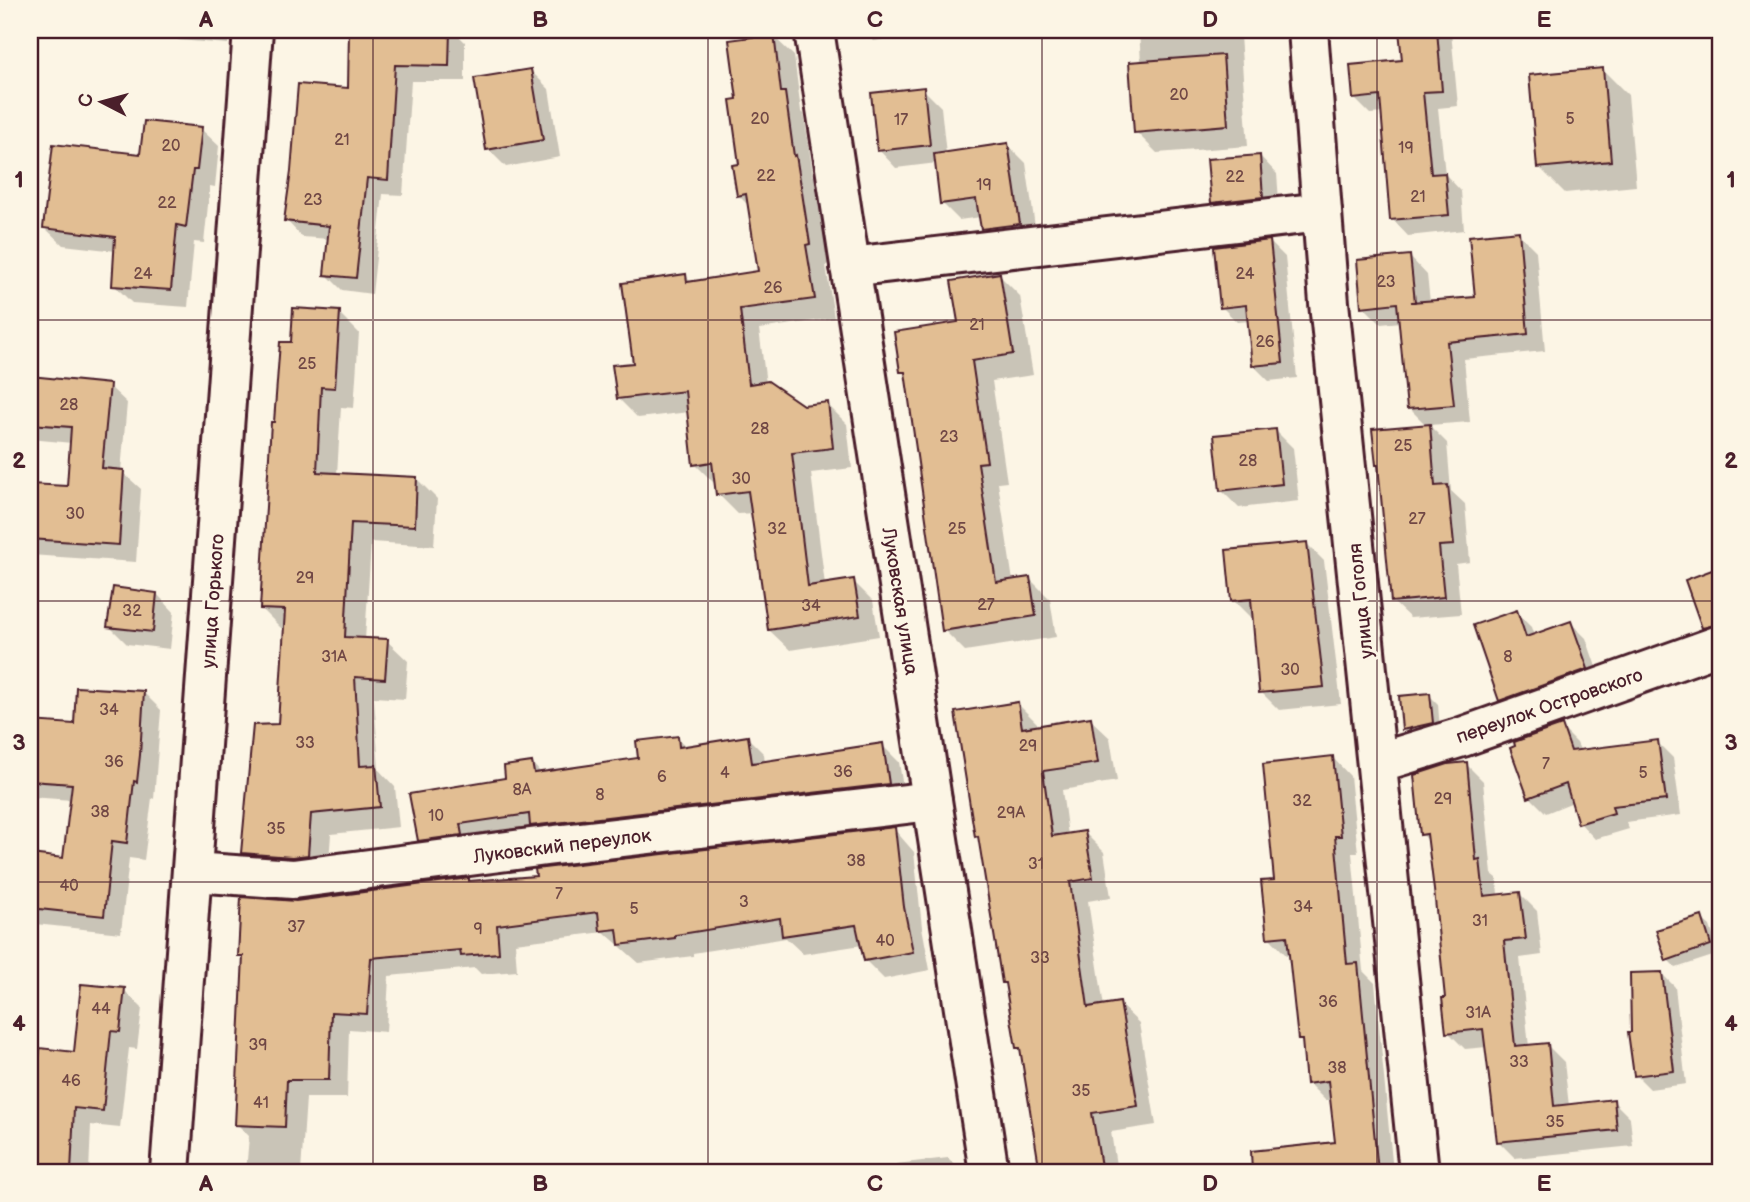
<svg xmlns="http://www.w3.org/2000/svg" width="1750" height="1202" viewBox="0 0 1750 1202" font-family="'Balsamiq Sans',sans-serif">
<rect width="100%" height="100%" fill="#fcf5e5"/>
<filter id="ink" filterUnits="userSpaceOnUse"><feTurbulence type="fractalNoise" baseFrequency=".0143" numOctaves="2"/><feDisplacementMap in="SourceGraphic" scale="14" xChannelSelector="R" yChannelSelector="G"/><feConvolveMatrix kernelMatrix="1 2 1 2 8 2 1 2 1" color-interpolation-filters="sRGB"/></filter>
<g filter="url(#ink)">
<g fill="#0003">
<polygon points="168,30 230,30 228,44 178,40"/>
<polygon points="351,30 453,30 465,42 465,81 411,81 403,195 383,194 372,294 342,290 326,274 330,239 302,237 286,220 350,90"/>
<polygon points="863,30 936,30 874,41"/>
<polygon points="1139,30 1262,30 1263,34 1240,36 1248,146 1157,153 1136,132 1141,63"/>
<polygon points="1400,30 1449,30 1451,32 1458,106 1438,108 1445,174 1461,191 1464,230 1408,236 1392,219 1383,113 1370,114 1354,98 1403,61"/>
<polygon points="773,36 794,56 801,111 804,114 813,175 816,178 821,207 829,264 826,265 834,318 759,329 766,384 803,407 827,404 847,424 852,468 811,473 825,585 853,581 873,601 879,636 790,650 769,630 753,513 738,514 718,494 715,484 695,464 689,412 638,418 618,398 685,276 692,283 760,273 750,207 738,195 741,165 739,101"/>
<polygon points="1602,69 1628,95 1636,186 1565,193 1539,167"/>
<polygon points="531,71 549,89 560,157 506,167 488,149"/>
<polygon points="923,89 941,107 946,154 1008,145 1026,163 1037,241 1000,246 983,228 981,217 959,220 942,203 937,163 896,168 879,150"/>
<polygon points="201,129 219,146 215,187 210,186 204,243 194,242 188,307 132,303 114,285 116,251 63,245 45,228 142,156"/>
<polygon points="1260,156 1277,174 1280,214 1231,220 1213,202"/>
<polygon points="1518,233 1536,251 1545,351 1464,359 1470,422 1429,425 1447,443 1451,491 1465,504 1470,562 1456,564 1461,614 1410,618 1392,601 1380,467 1377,465 1427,426 1409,408 1401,322 1381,324 1363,306 1410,257 1427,275 1430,302 1477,298"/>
<polygon points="1270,242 1285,257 1297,378 1269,381 1254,366 1249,321 1237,322 1222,307"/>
<polygon points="999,275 1020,296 1033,375 992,381 1007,482 998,483 1013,581 1029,578 1050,599 1056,637 965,651 944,630 907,376 902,371 960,324"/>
<polygon points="339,313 359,333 354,408 341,407 337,475 417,479 437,499 434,546 371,542 365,640 387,641 408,661 405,699 374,697 379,770 395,787 399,827 331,834 328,874 263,873 243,853 280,726 285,628 281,628 261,608 276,424 292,344"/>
<polygon points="30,378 109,386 127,403 121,471 141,489 136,562 30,555 30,486 68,488 72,443 30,439"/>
<polygon points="1276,431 1293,448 1299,501 1239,508 1221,490"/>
<polygon points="1306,543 1324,561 1341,704 1279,710 1261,692 1255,617 1251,618 1233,600"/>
<polygon points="1720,569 1720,643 1702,625 1687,581"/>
<polygon points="157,594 174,612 170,649 127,644 109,626"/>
<polygon points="1516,612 1531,627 1534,636 1571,623 1586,638 1602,684 1516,715 1501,700"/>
<polygon points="143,692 161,710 154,799 152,798 144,860 129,858 121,933 35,924 30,918 30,856 65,860 72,800 30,797 30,722 76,726"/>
<polygon points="1429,695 1438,704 1440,731 1412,738 1404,730 1401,698"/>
<polygon points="1018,704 1037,723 1037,727 1090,719 1110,738 1117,781 1062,790 1068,836 1085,833 1104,852 1111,897 1088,901 1104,1007 1119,1004 1139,1023 1156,1125 1111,1132 1117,1172 1041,1172 1023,1053 1017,1048 1007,986 1004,982"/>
<polygon points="1561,727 1577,743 1581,752 1657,742 1673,758 1681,815 1626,822 1629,829 1595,839 1580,823 1573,802 1546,813 1530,797"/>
<polygon points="747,737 764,754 765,762 882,745 899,762 905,800 436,857 419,840 532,763 541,773 640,759 677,738 687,747"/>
<polygon points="1333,758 1350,776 1358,853 1352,853 1363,971 1375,983 1393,1172 1309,1172 1306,1147 1337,1144 1332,1100 1325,1100 1308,1083 1304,1043 1300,1039 1291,955 1286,955 1269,937 1276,881"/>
<polygon points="1466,764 1483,781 1492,874 1497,878 1498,896 1520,894 1537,911 1542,955 1520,958 1529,1047 1547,1045 1564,1062 1569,1106 1613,1101 1630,1118 1633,1146 1515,1158 1498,1141 1487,1047 1465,1049 1448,1032 1447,1000 1429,841 1422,834"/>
<polygon points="894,829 914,852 922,927 930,970 884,979 865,960 862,945 803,954 786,938 693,953 693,956 639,963 604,932 515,943 517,971 481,974 475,968 389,976 386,1032 349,1029 347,1098 306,1098 301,1172 246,1172 249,1136 237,1124 245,960 240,956 296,902 468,880 471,883 538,877"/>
<polygon points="1701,918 1710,926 1719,954 1676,968 1668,960"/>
<polygon points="1661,973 1675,987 1686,1084 1650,1089 1636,1075"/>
<polygon points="124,990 142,1008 137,1049 129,1048 120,1128 91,1125 89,1172 30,1172 30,1147 76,1054"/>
<polygon points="948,1158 962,1172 897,1172 896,1164"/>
</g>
<g fill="#e2be93" stroke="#4a1f2b" stroke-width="2">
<polygon points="349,30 450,30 449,66 395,65 388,180 367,178 356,278 324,275 329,226 284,221 291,171 298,84 348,88"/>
<polygon points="1399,30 1437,30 1442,91 1423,92 1431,174 1445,173 1449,215 1390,220 1380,96 1353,99 1350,65 1402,60"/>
<polygon points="774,34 781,92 785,92 794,156 796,155 801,186 810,244 806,245 815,299 740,309 749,384 768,381 803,405 828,402 833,448 792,453 808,586 854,579 860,616 768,630 748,491 716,495 712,462 693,465 685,391 617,399 612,365 633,363 622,283 686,274 687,282 758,271 746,194 737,196 732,165 739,164 730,100 737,99 729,40"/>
<polygon points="1223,55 1228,125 1134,133 1129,62"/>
<polygon points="1603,68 1611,161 1537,168 1529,75"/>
<polygon points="531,69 543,140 486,150 474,78"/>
<polygon points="924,87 930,145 877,151 871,93"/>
<polygon points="144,121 202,127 197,170 193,170 186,227 177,225 171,290 112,286 115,237 43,228 53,144 140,154"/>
<polygon points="1008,143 1020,224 981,229 976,199 940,204 934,154"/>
<polygon points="1260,155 1263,197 1211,203 1207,159"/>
<polygon points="1519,231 1528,334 1447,342 1454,405 1407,409 1397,303 1361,307 1357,260 1410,255 1415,302 1411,302 1475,297 1469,236"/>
<polygon points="1270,240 1283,363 1252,366 1246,305 1220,308 1214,247"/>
<polygon points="1000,273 1013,354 972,361 987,462 978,463 996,582 1030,577 1036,616 942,631 905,372 900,372 894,332 958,322 951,281"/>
<polygon points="293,308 340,311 335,388 321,387 317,472 417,477 415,526 351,523 345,637 388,639 385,679 355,677 360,766 376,765 380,807 311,814 308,855 292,857 241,853 253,725 278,724 285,610 260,609 271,422 274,422 280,342 291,342"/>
<polygon points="30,376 110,384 102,468 124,470 119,545 30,539 30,484 67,486 71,427 30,424"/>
<polygon points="1430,424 1435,486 1448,485 1454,545 1439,546 1444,597 1391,602 1378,465 1376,465 1372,429"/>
<polygon points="1276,429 1282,484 1220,491 1214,435"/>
<polygon points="1307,542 1324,687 1259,693 1251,599 1231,601 1226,550"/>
<polygon points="1720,567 1720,624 1702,628 1685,580"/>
<polygon points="113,587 157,593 153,632 107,627"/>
<polygon points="1517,610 1526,637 1571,621 1588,669 1499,701 1473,625"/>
<polygon points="76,687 144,691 140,755 137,782 134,781 127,843 112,841 104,916 30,908 30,854 63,858 72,784 30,781 30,721 74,724"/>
<polygon points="1430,693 1433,723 1402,730 1399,696"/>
<polygon points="1018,702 1022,728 1091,717 1098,763 1043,771 1052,836 1085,831 1093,878 1070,882 1088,1007 1120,1002 1138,1106 1092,1113 1102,1172 1040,1172 1020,1048 1016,1048 1005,983 1002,983 978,836 975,837 955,712"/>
<polygon points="1562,725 1571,751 1658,740 1666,800 1612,806 1614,813 1578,824 1566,784 1528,798 1510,748 1515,746 1514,742"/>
<polygon points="678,736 679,747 748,736 752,763 883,743 889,784 530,826 529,814 460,824 462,835 418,841 409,794 505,778 504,766 532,762 534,773 638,758 636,741"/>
<polygon points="1333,756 1341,836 1335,836 1347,964 1358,963 1378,1172 1252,1172 1251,1151 1335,1142 1328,1081 1306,1084 1302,1040 1298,1040 1287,936 1267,938 1261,881 1274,880 1263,764"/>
<polygon points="1467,762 1476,860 1480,859 1484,896 1520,892 1526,939 1504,941 1515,1046 1548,1043 1554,1106 1614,1099 1617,1130 1497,1142 1483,1029 1446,1033 1442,998 1445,998 1434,890 1427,834 1420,835 1414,775 1448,764"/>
<polygon points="895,827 904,907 913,952 864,961 856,925 782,936 780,918 675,935 675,938 619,945 617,929 600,931 598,912 497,925 499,953 461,956 460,950 371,958 367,1014 331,1012 329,1080 287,1080 285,1127 235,1125 243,956 238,956 241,897 296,901 469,878 469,881 536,876 535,869"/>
<polygon points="1702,916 1711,945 1666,961 1656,930"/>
<polygon points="1662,972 1674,1071 1634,1076 1628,1032 1631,1032 1630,973"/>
<polygon points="81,984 125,988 120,1032 111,1031 103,1111 74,1108 71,1172 30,1172 30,1144 40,1048 74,1052"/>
</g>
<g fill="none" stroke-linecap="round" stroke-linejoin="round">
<defs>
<g id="minor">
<polyline points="814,30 989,1172"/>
<polyline points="1308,30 1329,303 1419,1172"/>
<polyline points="850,267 1322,212"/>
<polyline points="1377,763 1462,737 1720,645"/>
<polyline points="192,872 293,879 546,846 932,801"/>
<polyline points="170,1172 253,30"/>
</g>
</defs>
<use href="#minor" stroke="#4a1f2b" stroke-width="44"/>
<use href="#minor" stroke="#fcf5e5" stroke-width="38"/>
</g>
</g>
<path fill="none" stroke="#4a1f2b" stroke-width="2" stroke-opacity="0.55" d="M373 30V1172M708 30V1172M1042 30V1172M1377 30V1172M30 320H1720M30 601H1720M30 882H1720"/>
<g text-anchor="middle" stroke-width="6" stroke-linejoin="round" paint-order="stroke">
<g font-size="16" fill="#704745">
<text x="1179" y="100">20</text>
<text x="760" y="124">20</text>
<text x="1570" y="124">5</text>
<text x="901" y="125">17</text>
<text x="342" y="145">21</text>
<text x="171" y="151">20</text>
<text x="1406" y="153">19</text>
<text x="766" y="181">22</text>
<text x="1235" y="182">22</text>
<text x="984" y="190">19</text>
<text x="1418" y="202">21</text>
<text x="313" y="205">23</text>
<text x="167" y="208">22</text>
<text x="143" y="279">24</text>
<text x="1245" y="279">24</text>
<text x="1386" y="287">23</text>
<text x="773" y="293">26</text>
<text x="977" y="330">21</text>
<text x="1265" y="347">26</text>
<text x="307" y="369">25</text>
<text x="69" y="410">28</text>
<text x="760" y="434">28</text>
<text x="949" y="442">23</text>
<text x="1403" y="451">25</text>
<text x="1248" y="466">28</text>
<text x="741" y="484">30</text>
<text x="75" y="519">30</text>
<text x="1417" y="524">27</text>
<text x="777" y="534">32</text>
<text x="957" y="534">25</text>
<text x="305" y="583">29</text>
<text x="986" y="610">27</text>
<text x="811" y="611">34</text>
<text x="132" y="616">32</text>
<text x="334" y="662">31А</text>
<text x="1508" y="662">8</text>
<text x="1290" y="675">30</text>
<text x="109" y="715">34</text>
<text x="305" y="748">33</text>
<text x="1028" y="751">29</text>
<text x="114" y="767">36</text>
<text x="1546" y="769">7</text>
<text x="843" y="777">36</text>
<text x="725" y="778">4</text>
<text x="1643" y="778">5</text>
<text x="662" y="782">6</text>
<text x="522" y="795">8А</text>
<text x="600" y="800">8</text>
<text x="1443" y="804">29</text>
<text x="1302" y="806">32</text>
<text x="100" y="817">38</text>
<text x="1011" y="818">29А</text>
<text x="436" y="821">10</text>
<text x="276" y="834">35</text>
<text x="856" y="866">38</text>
<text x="1036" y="869">31</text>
<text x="69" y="891">40</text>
<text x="559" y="899">7</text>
<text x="744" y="907">3</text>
<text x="1303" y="912">34</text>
<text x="634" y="914">5</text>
<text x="1480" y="926">31</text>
<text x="296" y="932">37</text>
<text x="478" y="934">9</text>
<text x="885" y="946">40</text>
<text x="1040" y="963">33</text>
<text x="1328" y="1007">36</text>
<text x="101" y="1014">44</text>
<text x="1478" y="1018">31А</text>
<text x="258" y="1050">39</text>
<text x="1519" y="1067">33</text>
<text x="1337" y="1073">38</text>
<text x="71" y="1086">46</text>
<text x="1081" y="1096">35</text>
<text x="261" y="1108">41</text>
<text x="1555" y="1127">35</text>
</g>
<g font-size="19" fill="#4a1f2b" stroke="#fcf5e5">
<text transform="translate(212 601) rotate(-86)" y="7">улица Горького</text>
<text transform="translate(901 601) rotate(81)" y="7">Луковская улица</text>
<text transform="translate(1360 601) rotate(-96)" y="7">улица Гоголя</text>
<text transform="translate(1549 705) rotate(-19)" y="7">переулок Островского</text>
<text transform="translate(562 845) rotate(-7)" y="7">Луковский переулок</text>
</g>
</g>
<rect width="1750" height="1202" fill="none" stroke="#fcf5e5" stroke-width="77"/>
<g transform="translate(102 102) rotate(276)" stroke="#fcf5e5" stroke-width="5" paint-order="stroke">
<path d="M0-5L12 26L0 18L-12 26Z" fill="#4a1f2b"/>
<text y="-10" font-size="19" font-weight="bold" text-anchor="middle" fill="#4a1f2b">С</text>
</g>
<rect x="38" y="38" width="1674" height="1126" fill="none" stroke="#4a1f2b" stroke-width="2.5"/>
<g font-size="23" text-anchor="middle" font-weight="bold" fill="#4a1f2b">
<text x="206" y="27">A</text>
<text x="540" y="27">B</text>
<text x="875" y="27">C</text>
<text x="1210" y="27">D</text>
<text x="1544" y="27">E</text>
<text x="19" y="187">1</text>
<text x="1731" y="187">1</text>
<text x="19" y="468">2</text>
<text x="1731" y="468">2</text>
<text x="19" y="750">3</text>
<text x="1731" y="750">3</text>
<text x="19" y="1031">4</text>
<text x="1731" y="1031">4</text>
<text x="206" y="1191">A</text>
<text x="540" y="1191">B</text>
<text x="875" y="1191">C</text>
<text x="1210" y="1191">D</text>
<text x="1544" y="1191">E</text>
</g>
</svg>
